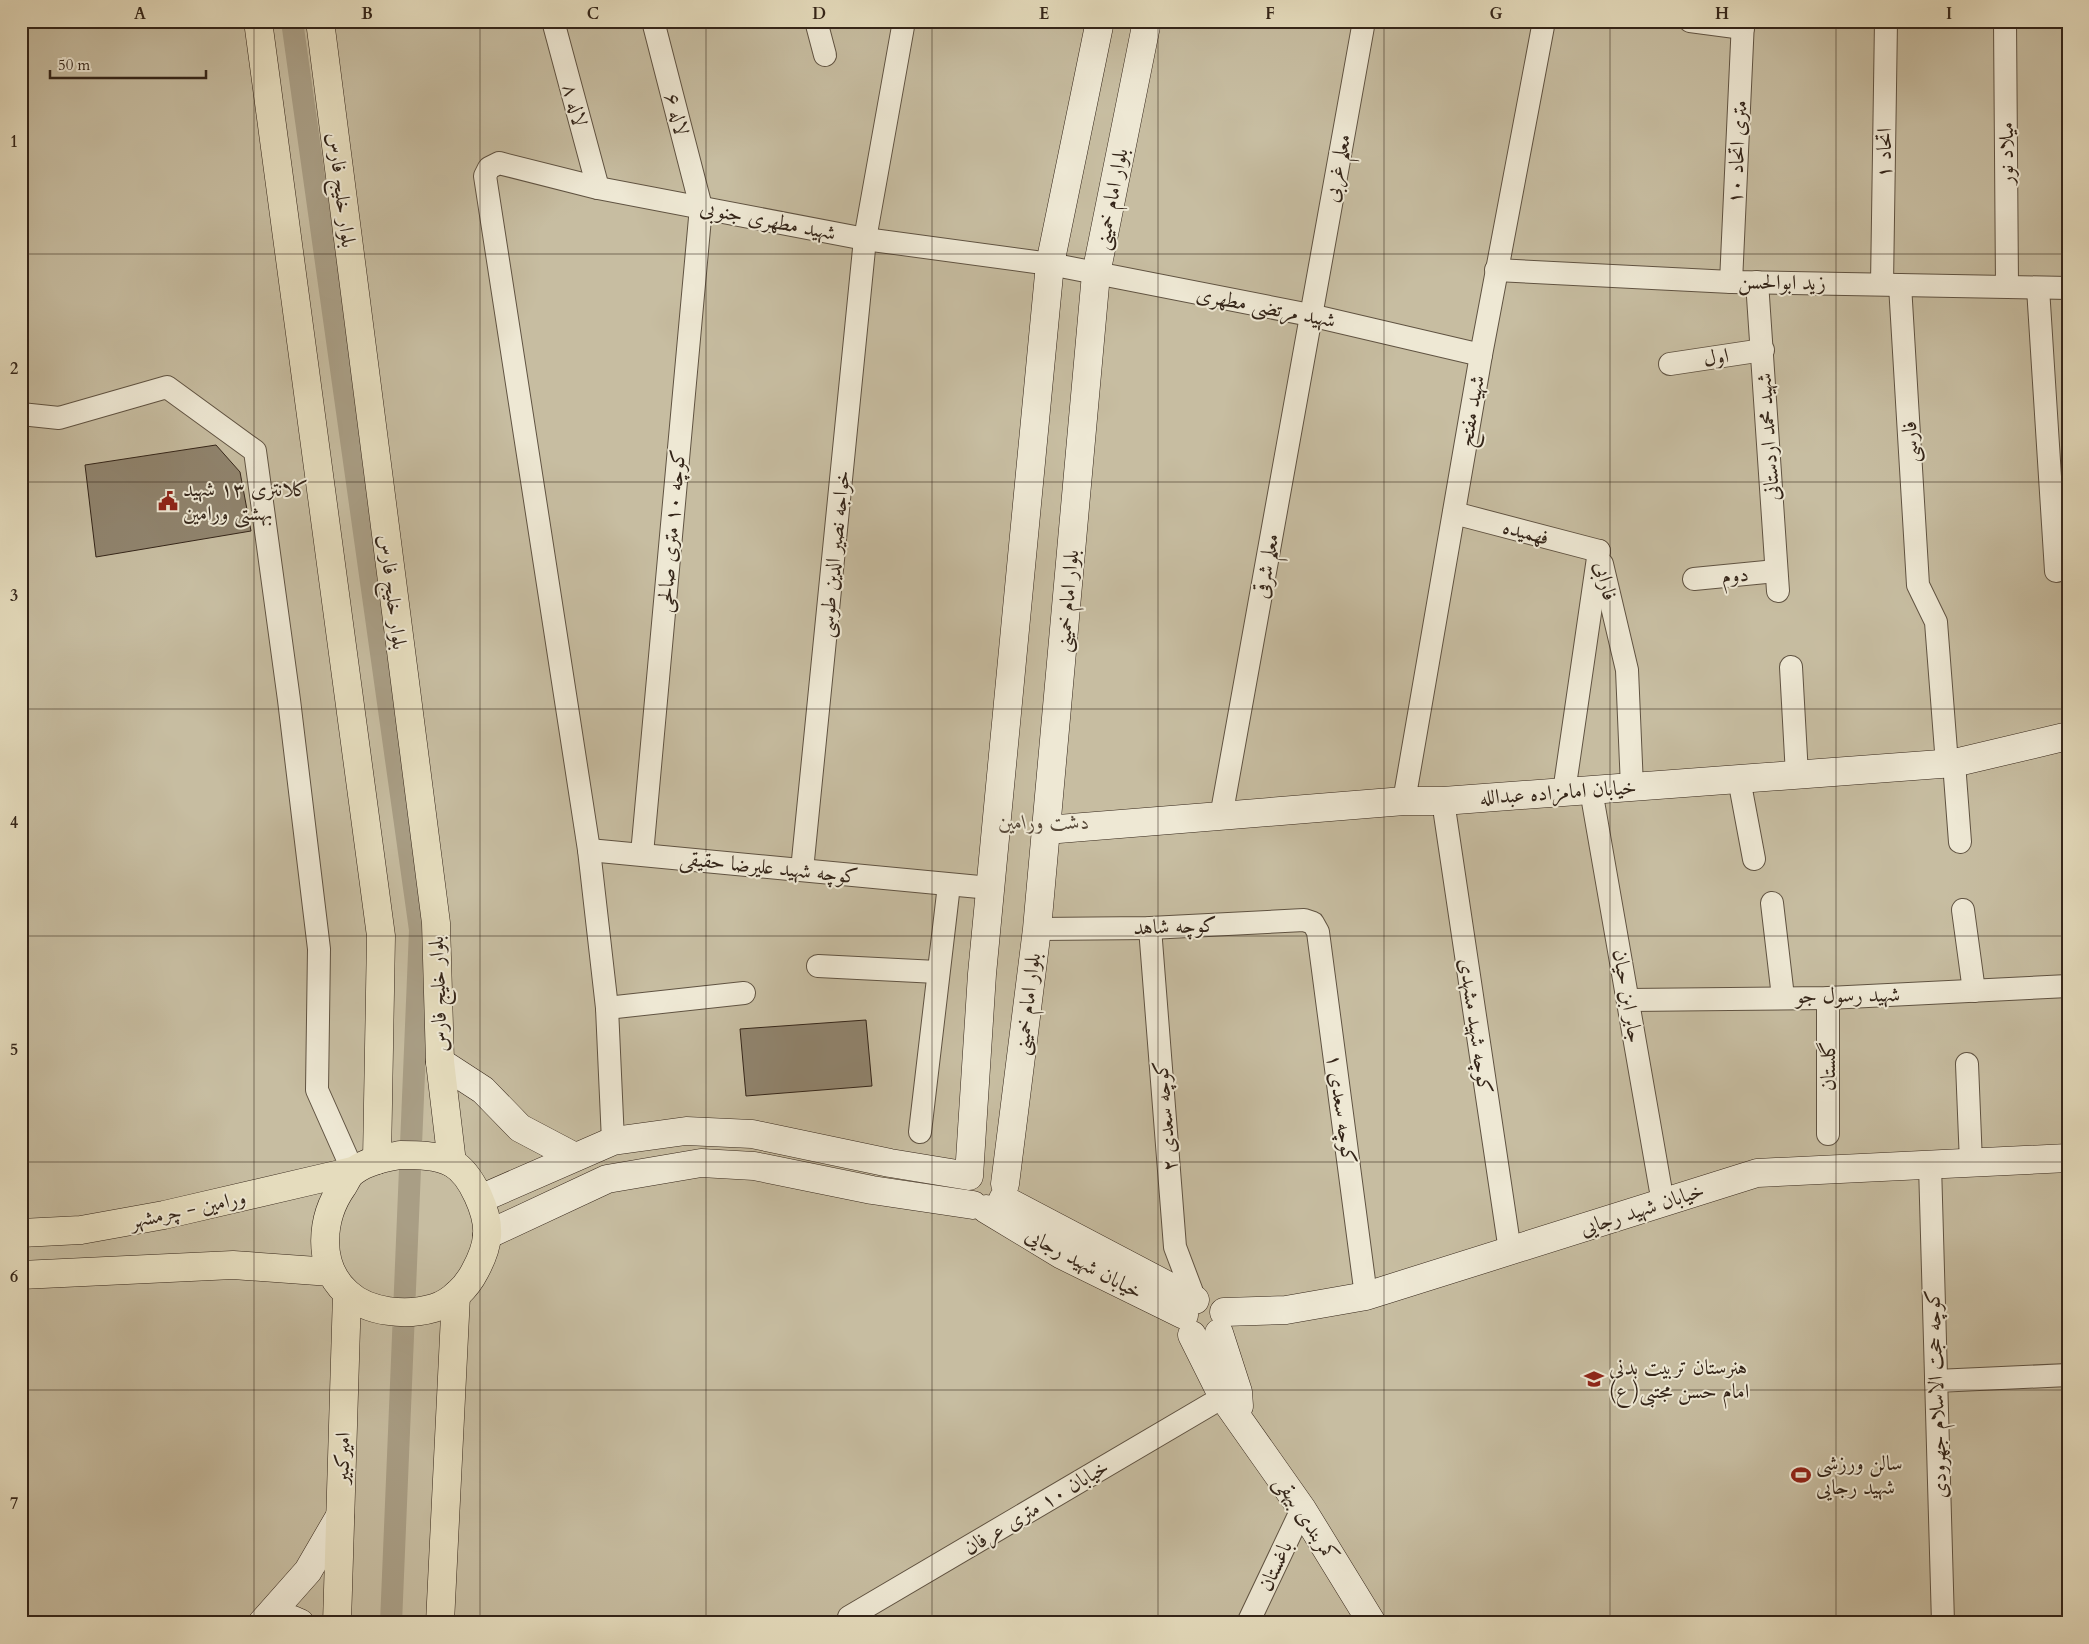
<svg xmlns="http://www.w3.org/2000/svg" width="2089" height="1644" viewBox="0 0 2089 1644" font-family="Cardo,Amiri,serif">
<rect width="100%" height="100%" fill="#e5dcbd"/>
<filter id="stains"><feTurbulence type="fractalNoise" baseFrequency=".004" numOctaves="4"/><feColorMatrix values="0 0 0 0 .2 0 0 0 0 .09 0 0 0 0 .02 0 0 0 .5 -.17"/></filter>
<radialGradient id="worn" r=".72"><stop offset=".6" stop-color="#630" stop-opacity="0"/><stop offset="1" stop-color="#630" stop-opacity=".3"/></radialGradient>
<rect fill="#c7bda1" stroke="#7e715d" x="21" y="21" width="2047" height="1602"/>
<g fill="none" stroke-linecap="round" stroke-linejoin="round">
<polyline stroke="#a99e85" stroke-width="22" points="292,21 420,930 391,1623"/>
</g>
<g fill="#90846e" stroke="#342519">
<polygon points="216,445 240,472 251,531 96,557 85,465"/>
<polygon points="866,1020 872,1086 746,1096 740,1029"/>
</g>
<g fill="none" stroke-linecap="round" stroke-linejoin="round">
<defs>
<g id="street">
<polyline points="553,21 598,188"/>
<polyline points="816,21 825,55"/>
<polyline points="1690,21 1743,28"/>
<polyline points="2005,21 2007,286"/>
<polyline points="1496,270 1731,282 2068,288"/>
<polyline points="1731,282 1743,21"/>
<polyline points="1757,282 1778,591"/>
<polyline points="1882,284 1886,21"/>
<polyline points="1900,285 1918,585 1936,622 1947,764"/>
<polyline points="2038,288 2056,571"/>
<polyline points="1670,364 1763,350"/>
<polyline points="21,414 59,418 167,387 255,451 289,700 319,949 317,1090 353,1171"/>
<polyline points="1454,513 1599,551"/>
<polyline points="1602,564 1627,670 1632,787"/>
<polyline points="1694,579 1776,571"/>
<polyline points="1791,667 1797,775"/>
<polyline points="1954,763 1960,842"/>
<polyline points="1739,779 1754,859"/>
<polyline points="1591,790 1663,1203"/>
<polyline points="1564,792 1599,551"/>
<polyline points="1404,801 1481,355 1544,21"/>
<polyline points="1443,801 1510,1251"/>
<polyline points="1221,817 1364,21"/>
<polyline points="589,850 990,888"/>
<polyline points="642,854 701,207 653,21"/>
<polyline points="802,870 865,239 904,21"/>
<polyline points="1772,903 1783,997"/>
<polyline points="1963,910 1974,991"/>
<polyline points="1150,928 1175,1247 1195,1300"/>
<polyline points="1037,929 1150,928 1304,920 1313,923 1318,932 1366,1296"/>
<polyline points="818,966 937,972"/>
<polyline points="1629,1000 1828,998 2068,986"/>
<polyline points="607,1008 744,993"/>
<polyline points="1967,1064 1971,1163"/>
<polyline points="920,1132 949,885"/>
<polyline points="1828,1134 1828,998"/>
<polyline points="613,1141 607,1008 589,850 485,176 489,168 499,163 598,188 865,239 1050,264 1310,315 1481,355"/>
<polyline points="1930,1165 1943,1623"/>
<polyline points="1936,1381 2068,1375"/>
<polyline points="849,1617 1223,1397"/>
<polyline points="1248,1623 1302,1509"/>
</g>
<g id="secondary">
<polyline points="1046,830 1404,801 1443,801 1954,763 2068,736"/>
<polyline points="440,1062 483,1090 520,1128 575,1157"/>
<polyline points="1005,1184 1037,929 1096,274 1147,21"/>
<polyline points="480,1199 613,1141 686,1131 752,1134 890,1163 969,1176 982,974 1050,264 1100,21"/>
<polyline points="1003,1199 1195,1300"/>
<polyline points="986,1209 1062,1255 1184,1315"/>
<polyline points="487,1235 607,1179 701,1163 754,1166 872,1190 973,1205"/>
<polyline points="1224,1312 1286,1310 1366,1296 1757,1173 2068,1158"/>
<polyline points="1219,1333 1238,1392 1239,1406"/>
<polyline points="1192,1335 1223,1397 1302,1509 1372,1623"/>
<polyline points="268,1619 293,1620 300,1623"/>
<polyline points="262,1623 308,1571 340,1516"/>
</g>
<g id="primary">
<polyline points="258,21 381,936 377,1160"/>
<polyline points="320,21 436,923 440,1062 452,1163"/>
<path d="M400 1155C416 1155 438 1155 452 1163 472 1174 489 1214 487 1236 486 1249 481 1260 475 1271 467 1287 451 1303 434 1308 407 1316 368 1313 347 1293 316 1265 321 1217 343 1186 346 1181 349 1174 354 1171 367 1161 385 1158 400 1155Z"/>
<polyline points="337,1623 347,1294"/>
<polyline points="440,1623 456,1295"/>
</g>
<g id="highway">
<polyline points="21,1233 81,1230 164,1215 353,1171"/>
<polyline points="21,1275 233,1265 331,1272"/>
</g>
</defs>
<use href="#street" stroke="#605342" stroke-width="24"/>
<use href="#secondary" stroke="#342519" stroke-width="29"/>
<use href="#primary" stroke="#342519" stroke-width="29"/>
<use href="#highway" stroke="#342519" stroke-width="29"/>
<use href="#street" stroke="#eee8d4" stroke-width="22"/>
<use href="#secondary" stroke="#eee8d4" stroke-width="28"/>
<use href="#primary" stroke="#e5dcbd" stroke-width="28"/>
<use href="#highway" stroke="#e5dcbd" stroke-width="28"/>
</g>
<path fill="none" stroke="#342519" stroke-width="1" stroke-opacity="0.55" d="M254 21V1623M480 21V1623M706 21V1623M932 21V1623M1158 21V1623M1384 21V1623M1610 21V1623M1836 21V1623M21 254H2068M21 482H2068M21 709H2068M21 936H2068M21 1162H2068M21 1390H2068"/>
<defs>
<symbol id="civic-bare" viewBox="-9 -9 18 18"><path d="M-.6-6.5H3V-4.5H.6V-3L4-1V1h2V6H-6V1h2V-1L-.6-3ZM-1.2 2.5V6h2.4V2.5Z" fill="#8f2418" stroke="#eee8d4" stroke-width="2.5" paint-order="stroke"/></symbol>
<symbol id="school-bare" viewBox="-9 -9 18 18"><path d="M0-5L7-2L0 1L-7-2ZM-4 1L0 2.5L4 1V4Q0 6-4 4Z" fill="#8f2418" stroke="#eee8d4" stroke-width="2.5" paint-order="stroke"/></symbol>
<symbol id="stadium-bare" viewBox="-9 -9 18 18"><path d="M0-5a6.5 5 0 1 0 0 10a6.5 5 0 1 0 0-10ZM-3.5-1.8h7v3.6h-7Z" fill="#8f2418" stroke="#eee8d4" stroke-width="2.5" paint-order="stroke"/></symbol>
</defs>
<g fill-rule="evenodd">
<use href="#civic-bare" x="154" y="487" width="28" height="28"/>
<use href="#school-bare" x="1580" y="1365" width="28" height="28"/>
<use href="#stadium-bare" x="1787" y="1461" width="28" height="28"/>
</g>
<g text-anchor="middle" stroke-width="4" stroke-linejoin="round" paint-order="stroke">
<g font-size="21" fill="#342519" stroke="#eee8d4">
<text transform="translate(575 105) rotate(75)" y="7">لاله ۸</text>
<text transform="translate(677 114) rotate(76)" y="7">لاله ۶</text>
<text transform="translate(1737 152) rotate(-87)" y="7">۱۰ متری اتحاد</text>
<text transform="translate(1884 153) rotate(-89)" y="7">اتحاد ۱</text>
<text transform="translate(2006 153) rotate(-90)" y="7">میلاد نور</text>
<text transform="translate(1337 168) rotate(-79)" y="7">معلم غربی</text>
<text transform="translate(342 190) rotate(83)" y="7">بلوار خلیج فارس</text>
<text transform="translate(1111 199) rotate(-79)" y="7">بلوار امام خمینی</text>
<text transform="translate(768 220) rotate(11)" y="7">شهید مطهری جنوبی</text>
<text transform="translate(1782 282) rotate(1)" y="7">زید ابوالحسن</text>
<text transform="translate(1266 307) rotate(11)" y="7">شهید مرتضی مطهری</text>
<text transform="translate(1716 357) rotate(-9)" y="7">اول</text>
<text transform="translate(1471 411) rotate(-80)" y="7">شهید مفتح</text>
<text transform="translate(1768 437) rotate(-94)" y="7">شهید محمد اردستانی</text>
<text transform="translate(1910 442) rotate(-93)" y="7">فارسی</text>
<text transform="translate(671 531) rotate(-85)" y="7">کوچه ۱۰ متری صالحی</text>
<text transform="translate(1526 532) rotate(15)" y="7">فهمیده</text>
<text transform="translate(834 554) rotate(-84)" y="7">خواجه نصیر الدین طوسی</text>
<text transform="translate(1266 566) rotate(-80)" y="7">معلم شرقی</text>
<text transform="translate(1735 575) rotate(-5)" y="7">دوم</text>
<text transform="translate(1606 581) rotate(76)" y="7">فارابی</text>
<text transform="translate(393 592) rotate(83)" y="7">بلوار خلیج فارس</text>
<text transform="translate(1067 601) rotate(-85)" y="7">بلوار امام خمینی</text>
<text transform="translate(1558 792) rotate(-4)" y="7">خیابان امامزاده عبدالله</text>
<text transform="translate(769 867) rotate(6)" y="7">کوچه شهید علیرضا حقیقی</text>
<text transform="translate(1175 926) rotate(-2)" y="7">کوچه شاهد</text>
<text transform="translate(438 994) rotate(-92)" y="7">بلوار خلیج فارس</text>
<text transform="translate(1848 995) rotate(-1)" y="7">شهید رسول جو</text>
<text transform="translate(1628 996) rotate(80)" y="7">جابر ابن حیان</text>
<text transform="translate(1027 1004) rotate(-83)" y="7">بلوار امام خمینی</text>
<text transform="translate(1476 1026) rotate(82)" y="7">کوچه شهید مشهدی</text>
<text transform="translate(1828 1066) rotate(-90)" y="7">گلستان</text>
<text transform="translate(1342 1109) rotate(82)" y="7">کوچه سعدی ۱</text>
<text transform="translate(1165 1116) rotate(-95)" y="7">کوچه سعدی ۲</text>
<text transform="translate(188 1209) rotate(-12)" y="7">ورامین - چرمشهر</text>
<text transform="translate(1642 1209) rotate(-18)" y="7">خیابان شهید رجایی</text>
<text transform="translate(1084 1263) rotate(28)" y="7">خیابان شهید رجایی</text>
<text transform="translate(1936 1394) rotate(-92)" y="7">کوچه حجت الاسلام جهرودی</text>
<text transform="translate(342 1458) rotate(-88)" y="7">امیرکبیر</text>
<text transform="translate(1036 1507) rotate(-31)" y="7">خیابان ۱۰ متری عرفان</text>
<text transform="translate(1307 1519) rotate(57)" y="7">کمربندی بیهقی</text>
<text transform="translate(1275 1566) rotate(-65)" y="7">باغستان</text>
</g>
<g font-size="21" fill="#342519" stroke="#eee8d4" text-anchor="start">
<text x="183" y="496">کلانتری ۱۳ شهید<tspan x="183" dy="24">بهشتی ورامین</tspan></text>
<text x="1609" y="1374">هنرستان تربیت بدنی<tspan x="1609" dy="24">امام حسن مجتبی( ع)</tspan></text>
<text x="1816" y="1470">سالن ورزشی<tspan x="1816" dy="24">شهید رجایی</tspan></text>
</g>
<g font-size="21" font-style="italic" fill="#594b3b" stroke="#eee8d4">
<text x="1044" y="829">دشت ورامین</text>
</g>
</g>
<rect width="2089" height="1644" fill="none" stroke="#e5dcbd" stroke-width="55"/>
<path d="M50 70v8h156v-8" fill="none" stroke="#342519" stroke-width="2.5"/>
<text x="58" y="70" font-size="15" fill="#342519" stroke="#eee8d4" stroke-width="4" paint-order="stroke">50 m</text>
<rect x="28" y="28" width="2034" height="1588" fill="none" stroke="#342519" stroke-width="2"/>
<g font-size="16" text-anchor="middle" font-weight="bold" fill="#342519">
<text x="140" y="19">A</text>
<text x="367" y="19">B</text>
<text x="593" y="19">C</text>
<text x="819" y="19">D</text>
<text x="1044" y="19">E</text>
<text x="1270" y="19">F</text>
<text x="1496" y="19">G</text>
<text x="1722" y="19">H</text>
<text x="1949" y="19">I</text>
<text x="14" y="147">1</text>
<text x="14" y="374">2</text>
<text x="14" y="601">3</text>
<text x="14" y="828">4</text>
<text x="14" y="1055">5</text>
<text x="14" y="1282">6</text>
<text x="14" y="1509">7</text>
</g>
<rect width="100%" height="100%" filter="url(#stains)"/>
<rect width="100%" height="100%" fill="url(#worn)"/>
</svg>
